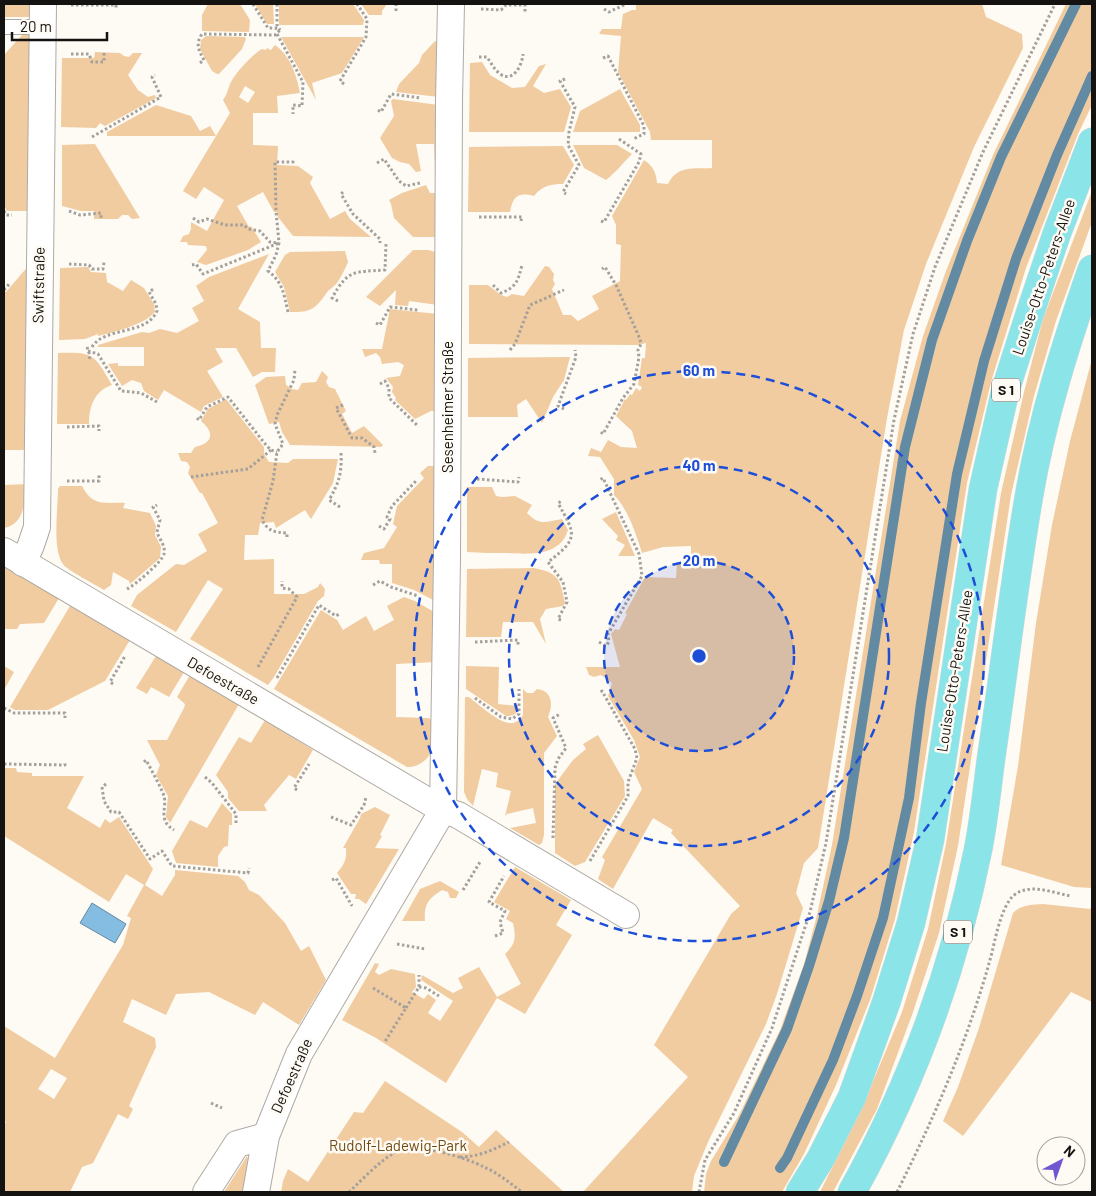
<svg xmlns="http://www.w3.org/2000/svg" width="1096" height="1196" viewBox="0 0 1096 1196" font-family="Barlow,sans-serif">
<rect width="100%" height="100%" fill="#fefaf4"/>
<g fill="#f1cca0" fill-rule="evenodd">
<rect x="4" y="4" width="29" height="13"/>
<polygon points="208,4 240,4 250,20 249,32 202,31 202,15"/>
<polygon points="255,4 273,4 274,24 267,24"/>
<polygon points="279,4 353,4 364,20 363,25 279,25"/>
<polygon points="361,4 387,4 382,11 382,15 369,15"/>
<path d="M636 4H982L986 17 1022 34 1023 48 974 147 926 264 904 330 887 418 818 848 804 863 796 893 803 908 777 994 766 1024 708 1142 694 1176 692 1192H583L688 1077 654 1045 731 914 740 906 671 833 673 830 653 818 613 889 598 879 605 860 602 857 642 789 634 772 640 757 634 740 608 696 612 683 601 675 594 677 589 675 586 667H620L611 634 615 629 619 630 627 614 625 613 645 577 676 578 677 563 691 564V546L663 547 642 553C636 534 628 509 614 495V479L600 457 588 456 591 448 601 452 608 440 621 447 637 448 632 431 616 416 625 399 626 400 630 394 632 395 636 388 640 391 642 387 638 385 642 358H645L646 343 638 345 469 344V285H488L501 295 507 297 512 294 524 296 545 266 549 267 554 274 553 280 555 284 552 289 563 315H571L578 321 599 309 592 296 620 281 621 245 616 244V225L612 216 644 160C653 166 656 172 657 183L668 184C677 165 694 169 712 168V140H651L650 132 618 72 621 36 599 34 602 29H621L623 14 632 10H636Z"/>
<polygon points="1066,4 1092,4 1092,105 1078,134 1026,268 991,382 967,483 914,832 895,919 870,1000 836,1085 804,1154 782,1192 704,1192 706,1174 711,1161 739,1115 780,1030 804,964 817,915 832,845 900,421 923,336 946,271 993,155"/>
<polygon points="23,34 33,34 30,211 7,211 4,206 4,55"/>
<polygon points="206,36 245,37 246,39 242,49 219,74 217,74 212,71 200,49 201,40"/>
<polygon points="281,37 364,37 342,73 312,83 316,100"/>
<polygon points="435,41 439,42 439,97 396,92 399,84 419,63 422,55"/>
<path d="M275 45C290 55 297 76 300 93L277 96 278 113H253V145L278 146 277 165 298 166 313 177 310 183 330 219 345 211 350 219 371 237 293 236 278 217 277 212H274L263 192 237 206 249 227 251 226 261 242 248 250 206 265 197 262 207 250 206 246 188 245 187 242H180L183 236 189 234 191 229V222L207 231 224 200 204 187 196 199 183 191 216 136H107V132L156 105 191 116 200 131 210 126 216 136 230 113 223 100C227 95 228 88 231 82 236 72 253 54 262 49L266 50 267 48 271 50ZM245 86 255 92 248 103 239 97Z"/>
<polygon points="95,52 120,53 124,56 129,57 133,53 142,53 128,75 138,90 148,97 155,95 156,98 105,126 100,123 96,128 61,127 62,58 94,58"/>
<polygon points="482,62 490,75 512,88 525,87 539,66 546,64 533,86 544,93 560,89 571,107 564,132 469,132 470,63"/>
<polygon points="620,89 640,125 640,132 573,132 580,111"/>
<polygon points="393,99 439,105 439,167 435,168 434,144 416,144 421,171 416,172 409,164 400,162 392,158 380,138 394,116 391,101"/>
<polygon points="95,144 140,218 132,219 128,215 122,215 118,219 94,219 94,211 81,211 62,206 62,145"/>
<path d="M573 145H617L632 154C623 163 616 172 606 180L584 168Z"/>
<path d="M563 146 574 165 563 184C550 184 542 186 534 196 518 192 513 196 510 212H468L469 147Z"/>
<polygon points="426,185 430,193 438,193 438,237 413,237 394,218 391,204 389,200 402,193"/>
<polygon points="1092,191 1092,222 1056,321 1034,396 1011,495 958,846 939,933 912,1015 877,1109 833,1192 820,1192 864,1103 902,1012 928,929 946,844 1001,493 1024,392 1043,319"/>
<polygon points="413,250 428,250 439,253 438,305 409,301 408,306 395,305 396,290 380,306 366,297"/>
<path d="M345 251 348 262C345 269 341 277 337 283 335 286 331 288 328 291 316 308 312 313 290 312L284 287 275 272 285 255 290 252Z"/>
<polygon points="269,254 238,309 260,322 261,348 276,348 275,372 262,372 253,377 236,348 215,348 223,362 207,371 223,397 204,406 201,412 164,390 158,400 144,391 141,383 132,380 122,386 108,364 118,363 118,366 144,366 144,347 98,347 98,345 142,332 149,333 160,329 177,333 199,321 192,308 204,301 196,286 209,277"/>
<polygon points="30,264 28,450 4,450 4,291 6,292"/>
<path d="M88 267 91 272 106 273 107 282 123 291 131 280 144 288 154 304 155 312C144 325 114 332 98 336V334L85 339 59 340 60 268Z"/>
<polygon points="390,309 438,314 436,411 431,411 415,419 395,400 396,398 392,392 393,387 386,378 400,376 404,365 398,362 382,364 380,357 376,353 365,357 362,349 382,349"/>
<path d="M58 353C94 352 94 354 112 385 94 391 89 407 89 424H57Z"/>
<polygon points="570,357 564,380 553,397 542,423 526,399 517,405 518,417 468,417 468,358"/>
<polygon points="1092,359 1092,888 1074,887 1001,865 1018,766 1036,623 1052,525 1070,441"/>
<polygon points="322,371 328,377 326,382 329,387 335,389 346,411 342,414 352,433 364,426 383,445 381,447 290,445 282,432 279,422 269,424 255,385 266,377 285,376 286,385 292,389 298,390 302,383 316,382"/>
<path d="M226 399 264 447V454L269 462 288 463 293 459H338L333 483 311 519 305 510 276 528 274 522 260 523 258 535H245L244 560 274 559V594H304L318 587 320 583 325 589 324 596 318 601 274 677 268 685 190 639 223 589 208 580 176 632 131 606 137 595 176 564 184 565 207 551 198 534 218 523 202 493H200L188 473 190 467 187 462 181 461 178 453H191L195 447C213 443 215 433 201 421L208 409Z"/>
<polygon points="428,466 437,466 437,602 414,590 392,583 392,564 380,564 379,560 361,560 364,553 384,548 397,527 393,524 397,506 424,478 420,473"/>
<path d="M27 484C24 502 25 524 4 528V487L5 485Z"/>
<path d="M60 486H82C93 507 104 502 125 503L123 508 150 513 156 526 155 535 161 547 160 558 130 584 129 581 113 572 111 585 104 590C95 584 68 571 63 564 52 550 58 508 58 489Z"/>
<path d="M467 487H492L496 496 502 497 515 496 532 505 527 513C539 526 546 522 562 519L568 530C560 557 529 554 507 553 494 553 480 553 467 552Z"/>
<polygon points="616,512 635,556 618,556 625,545 616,540 618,536 602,519"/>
<polygon points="4,566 59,598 44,623 20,624 17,629 4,629"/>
<path d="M534 568C560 573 560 580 565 603L563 606 546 609 540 619 546 644 533 622H503L501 637H466L467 569Z"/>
<path d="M404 597 415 601 436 613V662L396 664V717L428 718 433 720C433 728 436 739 434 746 430 758 419 768 407 767L274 689 321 610 337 620 343 630 366 616 374 631 394 620 387 606Z"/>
<polygon points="70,606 130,640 105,681 48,710 15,710 10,707"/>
<polygon points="156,656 184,672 169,697 151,687 147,694 136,688"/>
<polygon points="4,666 14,672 4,690"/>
<path d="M466 666 499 667 498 704 518 706C518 714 514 716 506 716L466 689Z"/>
<polygon points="190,675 239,704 170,823 166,817 168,796 156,775 160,765 147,740 167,740 184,708 185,704 177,697"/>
<path d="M523 689 527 693H533L537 689C553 691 553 705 548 717L557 736 544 753V835L542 843 539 845 510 828 536 823 533 808 507 814 505 816 511 791 496 787 498 773 482 769 473 806 467 799 464 792 465 697H469C478 704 499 723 510 723 516 724 520 719 523 715Z"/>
<polygon points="265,720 313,750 296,779 289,775 264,805 267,811 239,811 228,798 228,792 216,775 239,737 251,743"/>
<polygon points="598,735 624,781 625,796 585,862 575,866 555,853 555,784 573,760 586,749 583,744"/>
<path d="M4 768H16L17 772 32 773V776H84L67 808 100 828 105 819 110 823 119 817 153 869 145 885 162 896 175 875V870L238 876 245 882 249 890 259 895 285 923 301 951 309 946 326 980 299 1025 263 1002 255 1015 209 992 176 994 166 1015 132 999 123 1022 155 1038 156 1047 129 1106 133 1109 128 1119 118 1114 93 1163 82 1167 70 1192H4V1125L6 1122 4 1120V1026L55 1058 123 945 131 918 127 916 144 885 126 874 109 902 4 836ZM51 1069 67 1078 54 1099 38 1089Z"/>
<polygon points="222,803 232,814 232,825 229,825 228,846 224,847 218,856 218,867 176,863 172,851 190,820 207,828"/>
<path d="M375 807 390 815 380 835 382 836 375 848 399 849 366 904 359 899H355L356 894H351L337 873C344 865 347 859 346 848H343L360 818 361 814Z"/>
<path d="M515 867 571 900 556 925 572 935 525 1014 497 998 446 1083 376 1038 342 1020 375 963 379 964 375 972 379 975 391 969 415 974 416 987 412 992 424 999 428 994 436 1000 428 1013 440 1021 453 1001 421 980 422 975 453 993 463 988 458 978 479 967 497 997 521 984 505 954C516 944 516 937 513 923L506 919 510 911 494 902Z"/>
<path d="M440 881 459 892 456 898H450L448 892 442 890C428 899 424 904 425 921H402L420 889Z"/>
<path d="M1043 904 1090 909 1092 906V1002L1071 992 963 1136 943 1121 958 1087 979 1028 1013 913C1022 904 1032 905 1043 904Z"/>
<polygon points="385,1081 462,1132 479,1147 496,1130 564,1192 281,1192 283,1181 288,1169 308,1182 354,1112 363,1113"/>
<polygon points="247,1156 249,1163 247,1192 224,1192"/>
</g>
<polygon fill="#84bde1" stroke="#638aa3" points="92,903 126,924 115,943 80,923"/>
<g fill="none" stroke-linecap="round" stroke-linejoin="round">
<g stroke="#638aa3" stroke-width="10">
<polyline points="724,1162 787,1029 809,966 829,901 844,838 905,447 932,340 967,241 1001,157 1076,4"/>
<polyline points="780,1168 787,1158 833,1060 857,996 883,918 909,798 921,703 957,474 984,361 1016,259 1057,155 1092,76"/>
</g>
<defs>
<polyline id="lane" points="4,27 43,27"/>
<g id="street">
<polyline points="4,551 443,810 458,815 626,915"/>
<polyline points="23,563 31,545 37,527 43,4"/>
<polyline points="206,1192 237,1144 266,1136"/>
<polyline points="256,1192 266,1136 299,1054 443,810 447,559 449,101 451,4"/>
</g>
<g id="primary">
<polyline points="800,1192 821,1158 852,1097 886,1003 911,923 930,840 983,489 1006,388 1030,313 1057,233 1092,142"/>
<path d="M852 1192C911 1086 954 969 978 850 984 820 987 789 991 759 1004 671 1014 583 1029 496 1042 419 1066 343 1092 269"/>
</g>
</defs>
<use href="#lane" stroke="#aeaaa5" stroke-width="16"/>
<use href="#street" stroke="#aeaaa5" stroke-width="28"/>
<use href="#primary" stroke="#dad9d9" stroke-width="29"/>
<g stroke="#a4a09c" stroke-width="3" stroke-dasharray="2.5 2.5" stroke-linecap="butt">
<polyline points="253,4 268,28 275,28 280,30"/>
<polyline points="277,4 277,25 280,30"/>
<polyline points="71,5 116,5 116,9"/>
<polyline points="481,9 501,10 506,5 525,5 525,12"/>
<polyline points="604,9 609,12 626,4"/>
<polyline points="396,11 396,4"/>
<polyline points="277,34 303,82 302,106 293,105 293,114"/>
<polyline points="71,54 89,54 92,62 104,62 104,52"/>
<path d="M479 57H487C491 63 494 69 500 74 513 83 522 66 523 54"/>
<polyline points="603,58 608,56 644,126 644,134 633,139"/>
<path d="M200 63 204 60C199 51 195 44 202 34L275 35 280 30"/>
<polyline points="565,79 560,81 575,107 569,132 568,145 579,165 563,192 566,194"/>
<polyline points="344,84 340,81 366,37 367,19 357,4"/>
<polyline points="378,110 381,112 391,94 421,98"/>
<polyline points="92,137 161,97 152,77 155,75"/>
<polyline points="377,163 384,159 399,181 406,186 420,183"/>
<polyline points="343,192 341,194 353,214 380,239 380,243"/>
<polyline points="4,211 6,215 12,215"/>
<polyline points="69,211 80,215 101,213 101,219"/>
<polyline points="479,217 522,217 521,221"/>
<polyline points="193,218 199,222 207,219 225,225 244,225 248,229 260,231 270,242 279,243"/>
<polyline points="601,221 604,222 639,162 641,154 619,139"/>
<polyline points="69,264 89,265 92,269 103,269 104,262"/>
<polyline points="192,265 196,264 203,274 279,243"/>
<path d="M493 285 501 293C517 287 518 280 522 265"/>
<polyline points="4,288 5,289 10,283"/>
<path d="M338 301 332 298C348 269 354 272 385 270L386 244"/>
<path d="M288 312C284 295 283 282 268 271L276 255 279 243 276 211 275 162H293V159"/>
<polyline points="376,323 380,325 390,307 418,310"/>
<polyline points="87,347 90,356 89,360"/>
<path d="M92 347C105 326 146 336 157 311L156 304 149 292 155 288"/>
<polyline points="510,350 515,344 530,305 564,290"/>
<polyline points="88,351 98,354 121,391 141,393 157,402"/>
<polyline points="380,384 385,381 389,388 389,398 417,425"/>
<polyline points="343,405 336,408 352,438 362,438 374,447 375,453"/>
<polyline points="564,409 558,406 576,357 575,350"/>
<polyline points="197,418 199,420 207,407 228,397 266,445 271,450 277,452"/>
<polyline points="67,427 99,426 99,431"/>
<polyline points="601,432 603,434 623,398 634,384 639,357 638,350 641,344 640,339 616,285 605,267 602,269"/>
<polyline points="191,477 248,469 271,450"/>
<polyline points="477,479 518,482 519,477"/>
<polyline points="67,481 99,481 99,474"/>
<path d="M340 507 329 500C339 483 342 473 341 453"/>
<polyline points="379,526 384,529 390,519 387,517 392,506 417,480"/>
<path d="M287 537V533C274 532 269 532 262 520L273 481 277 452 283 444 275 424 277 415 294 380 295 369"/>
<polyline points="373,585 380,581 391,587 418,596"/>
<path d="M127 589C135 585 162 562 164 554 166 546 159 539 157 532L160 520 153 507 157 505"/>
<path d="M561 620 558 619 567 602 563 582 548 562C580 538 575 534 558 503L562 501"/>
<polyline points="475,642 518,640 518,645"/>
<polyline points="599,642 606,646 609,642 608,634 642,576 639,554 603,478 600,480"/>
<polyline points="258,667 297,597 289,589 282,588 282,581"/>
<polyline points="277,678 319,605 336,616 339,614"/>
<polyline points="113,684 110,682 125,656"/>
<polyline points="475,698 501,717 512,719 519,714 519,689"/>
<polyline points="4,708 14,713 65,713 65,718"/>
<path d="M144 762 146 760C152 771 158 782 163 793 169 807 156 819 174 830"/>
<polyline points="4,764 65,765 65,761"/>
<polyline points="205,777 212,783 236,814 236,825"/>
<polyline points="106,784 102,787 104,801 111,812 119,812 150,859 162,851 172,866 248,873 249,868"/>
<polyline points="297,790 294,788 309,764"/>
<polyline points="331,817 351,825 364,805 366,797"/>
<polyline points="553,838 555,768 558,759 566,748 553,718 560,714"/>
<polyline points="590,861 628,796 628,782 637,758 635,749 602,691 599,693"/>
<polyline points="332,880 336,878 352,906"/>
<polyline points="463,890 480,862"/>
<polyline points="495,936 503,933 500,922 505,911 489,902 504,876"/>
<polyline points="397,944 425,949"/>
<polyline points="419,987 426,988 439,996"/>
<polyline points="373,988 406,1008 384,1043"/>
<polyline points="406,1008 419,987 419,975"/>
<polyline points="211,1103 222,1108"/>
<path d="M460 1157C478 1157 493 1150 509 1142"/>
<path d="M349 1192C364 1178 380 1160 399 1150 416 1142 467 1158 484 1167 498 1173 510 1183 522 1192"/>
<polyline points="699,1192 705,1160 734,1113 772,1028 810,912 826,843 894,420 913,334 935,267 983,152 1055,4"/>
<path d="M897 1192C935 1116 967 1042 990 960 995 942 1000 909 1013 896 1029 882 1053 893 1071 896"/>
</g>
<use href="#lane" stroke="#fff" stroke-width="14"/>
<use href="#street" stroke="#fff" stroke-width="26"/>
<use href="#primary" stroke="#8be5e8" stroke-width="28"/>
</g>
<circle cx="699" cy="656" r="95" fill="#1d4ed8" fill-opacity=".12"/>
<g fill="none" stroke="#1d4ed8" stroke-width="2.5" stroke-dasharray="9 6">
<circle cx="699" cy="656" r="95"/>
<circle cx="699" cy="656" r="190"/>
<circle cx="699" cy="656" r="285"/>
</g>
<g text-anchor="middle" stroke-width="5" stroke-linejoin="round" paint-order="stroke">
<g fill="#fefaf4" stroke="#5b5855" stroke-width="1">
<rect x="992" y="378.5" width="28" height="23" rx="4"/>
<rect x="944" y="920.5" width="28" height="23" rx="4"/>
</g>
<g font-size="14" font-weight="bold" fill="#151311">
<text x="1006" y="395">S 1</text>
<text x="958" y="937">S 1</text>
</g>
<g font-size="15" fill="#151311" stroke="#fefaf4">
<text transform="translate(1044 277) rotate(-71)" y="5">Louise-Otto-Peters-Allee</text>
<text transform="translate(39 285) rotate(-89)" y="5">Swiftstraße</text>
<text transform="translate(448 407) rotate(-90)" y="5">Sesenheimer Straße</text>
<text transform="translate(955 671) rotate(-81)" y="5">Louise-Otto-Peters-Allee</text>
<text transform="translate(223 681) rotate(30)" y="5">Defoestraße</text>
<text transform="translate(292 1076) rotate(-66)" y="5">Defoestraße</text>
</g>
<g font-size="15" fill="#714b11" stroke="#fefaf4">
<text x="398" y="1151">Rudolf-Ladewig-Park</text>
</g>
</g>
<circle cx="699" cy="656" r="8" fill="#1d4ed8" stroke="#fefaf4" stroke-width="2.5"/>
<g font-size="15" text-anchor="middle" font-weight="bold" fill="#1d4ed8" stroke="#fefaf4" stroke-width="5" stroke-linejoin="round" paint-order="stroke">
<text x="699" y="376">60 m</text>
<text x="699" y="471">40 m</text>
<text x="699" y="566">20 m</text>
</g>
<rect width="1096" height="1196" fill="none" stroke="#151311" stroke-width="10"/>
<g transform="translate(1061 1161) rotate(41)"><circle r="24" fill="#fefaf4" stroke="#a19e99"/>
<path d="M0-4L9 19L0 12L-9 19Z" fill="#7156d0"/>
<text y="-8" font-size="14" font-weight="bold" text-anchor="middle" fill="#151311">N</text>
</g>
<path d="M12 32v8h95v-8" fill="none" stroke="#151311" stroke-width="2.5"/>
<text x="20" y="32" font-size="15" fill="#151311" stroke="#fefaf4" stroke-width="4" paint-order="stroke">20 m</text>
</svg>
